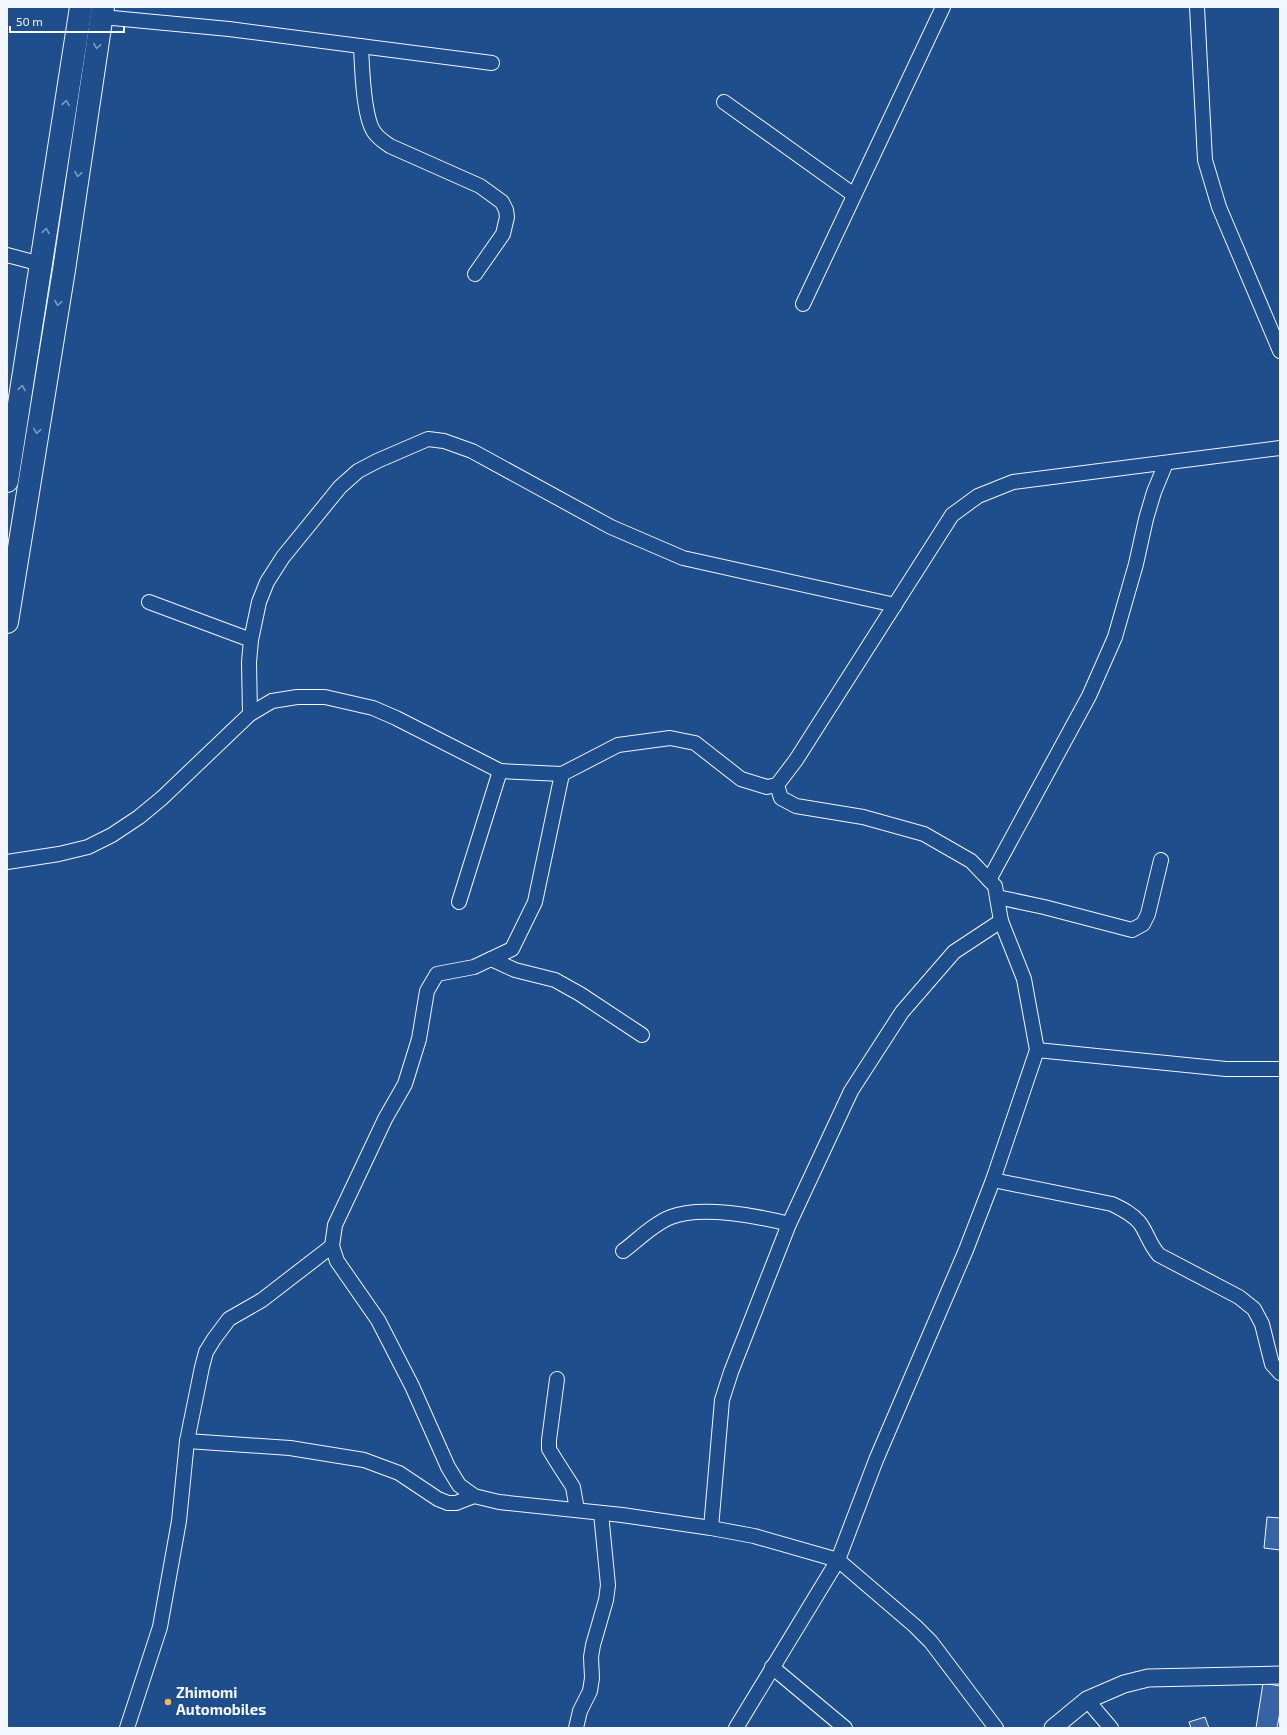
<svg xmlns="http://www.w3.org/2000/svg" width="1287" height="1735" viewBox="0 0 1287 1735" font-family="'Exo 2',sans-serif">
<rect width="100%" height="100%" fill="#1f4e8c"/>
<g fill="#3563a3" stroke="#f2f6ff">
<polygon points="1267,1517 1280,1518 1280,1550 1264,1548"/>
<polygon points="1263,1683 1280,1686 1280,1712 1277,1728 1256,1728"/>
<polygon points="1205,1717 1209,1728 1191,1728 1189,1722"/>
</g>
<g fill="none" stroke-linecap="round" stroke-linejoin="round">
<defs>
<g id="minor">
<polyline points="1197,7 1205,160 1219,207 1280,351"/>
<polyline points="102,17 229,29 492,63"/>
<path d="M361 46C362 66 363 116 374 132 378 138 384 142 390 146L480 186 502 202 506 210 507 217 503 234 475 274"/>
<polyline points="724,102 854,195"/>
<polyline points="7,255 41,264"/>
<polyline points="803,304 943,7"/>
<polyline points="149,602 251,640"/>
<polyline points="250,714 249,662 251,640 259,602 267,582 283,557 340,487 358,471 377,461 428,439 444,441 472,451 611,527 683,558 895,605"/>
<polyline points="562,774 535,902 512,949 474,967 437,974 427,991 419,1039 405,1084 385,1119 335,1225 332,1246 337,1261 378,1320 412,1386 448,1467 459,1485 474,1496 499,1502 622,1515 711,1528"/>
<polyline points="777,785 781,798 796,806 863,817 924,834 971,861 995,886 1001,921 1024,979 1037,1050 993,1180 966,1250 876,1460 838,1560 915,1626 931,1642 996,1728"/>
<polyline points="7,862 59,854 88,847 112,835 139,817 162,798 250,714 272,701 297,697 325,697 373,708 396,718 500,771 562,774 618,745 670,738 695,743 741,779 767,787 777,785 796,760 952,515 978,496 1013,482 1280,448"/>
<polyline points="989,880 1089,696 1115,637 1136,564 1146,519 1154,492 1166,463"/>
<polyline points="997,897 1044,907 1132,930 1143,924 1148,914 1161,860"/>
<polyline points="459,902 500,771"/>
<polyline points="491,959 515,970 555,980 580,994 642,1035"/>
<polyline points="1037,1050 1226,1069 1280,1069"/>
<path d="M993 1180 1112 1204C1122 1209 1131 1213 1139 1222 1147 1232 1149 1244 1159 1255L1239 1297 1254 1309 1262 1324 1272 1364 1280 1373"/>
<path d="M623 1251C638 1240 653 1224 671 1217 701 1205 758 1216 789 1224"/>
<polyline points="557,1379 549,1440 549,1449 555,1459 573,1487 577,1510"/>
<polyline points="187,1441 290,1448 364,1460 399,1473 438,1499 448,1503 456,1503 474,1496"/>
<polyline points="772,1667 845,1728"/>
<polyline points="1087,1700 1111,1728"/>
<polyline points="127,1728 160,1627 179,1521 187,1441 202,1367 206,1352 214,1339 229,1319 262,1300 332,1246"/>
<polyline points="576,1728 580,1711 590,1691 592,1678 591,1657 593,1645 606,1600 608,1585 601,1513"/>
<polyline points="736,1728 838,1560 754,1536 711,1528 722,1400 731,1372 789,1224 851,1091 902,1012 954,952 1001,921"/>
</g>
<polyline id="tertiary" points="1053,1728 1087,1700 1124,1684 1148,1678 1280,1675"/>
<g id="primary">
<polyline points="7,481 81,7"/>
<polyline points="7,622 64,270 103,7"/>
</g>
</defs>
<use href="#minor" stroke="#f2f6ff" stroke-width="16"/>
<use href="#tertiary" stroke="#f2f6ff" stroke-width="19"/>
<use href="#primary" stroke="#f2f6ff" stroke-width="24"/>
<use href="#minor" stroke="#1f4e8c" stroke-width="14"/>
<use href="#tertiary" stroke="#1f4e8c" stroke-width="17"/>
<use href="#primary" stroke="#1f4e8c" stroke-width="22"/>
</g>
<defs><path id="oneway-chevron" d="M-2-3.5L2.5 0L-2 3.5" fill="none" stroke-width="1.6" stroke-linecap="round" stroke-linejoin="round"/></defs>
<g stroke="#7e9ac0">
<use href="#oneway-chevron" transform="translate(97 46) rotate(99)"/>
<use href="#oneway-chevron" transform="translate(66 103) rotate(-81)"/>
<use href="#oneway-chevron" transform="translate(78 174) rotate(99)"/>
<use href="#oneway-chevron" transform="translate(46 231) rotate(-81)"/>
<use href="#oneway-chevron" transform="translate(58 303) rotate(99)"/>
<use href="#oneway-chevron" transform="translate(22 388) rotate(-81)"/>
<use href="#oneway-chevron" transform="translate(37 431) rotate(99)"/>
</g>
<circle fill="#ffb74d" stroke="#1f4e8c" stroke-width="1.5" cx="168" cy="1702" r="4"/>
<g text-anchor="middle" stroke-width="3" stroke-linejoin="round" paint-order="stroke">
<g font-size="15" font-weight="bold" fill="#f2f6ff" stroke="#1f4e8c" text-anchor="start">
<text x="176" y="1698">Zhimomi<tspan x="176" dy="17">Automobiles</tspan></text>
</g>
</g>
<rect width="1287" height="1735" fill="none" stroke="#f2f6ff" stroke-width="16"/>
<path d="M10 26v6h114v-6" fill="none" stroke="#f2f6ff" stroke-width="2"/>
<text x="16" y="26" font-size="12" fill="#f2f6ff" stroke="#1f4e8c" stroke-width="3" paint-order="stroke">50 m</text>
</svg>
